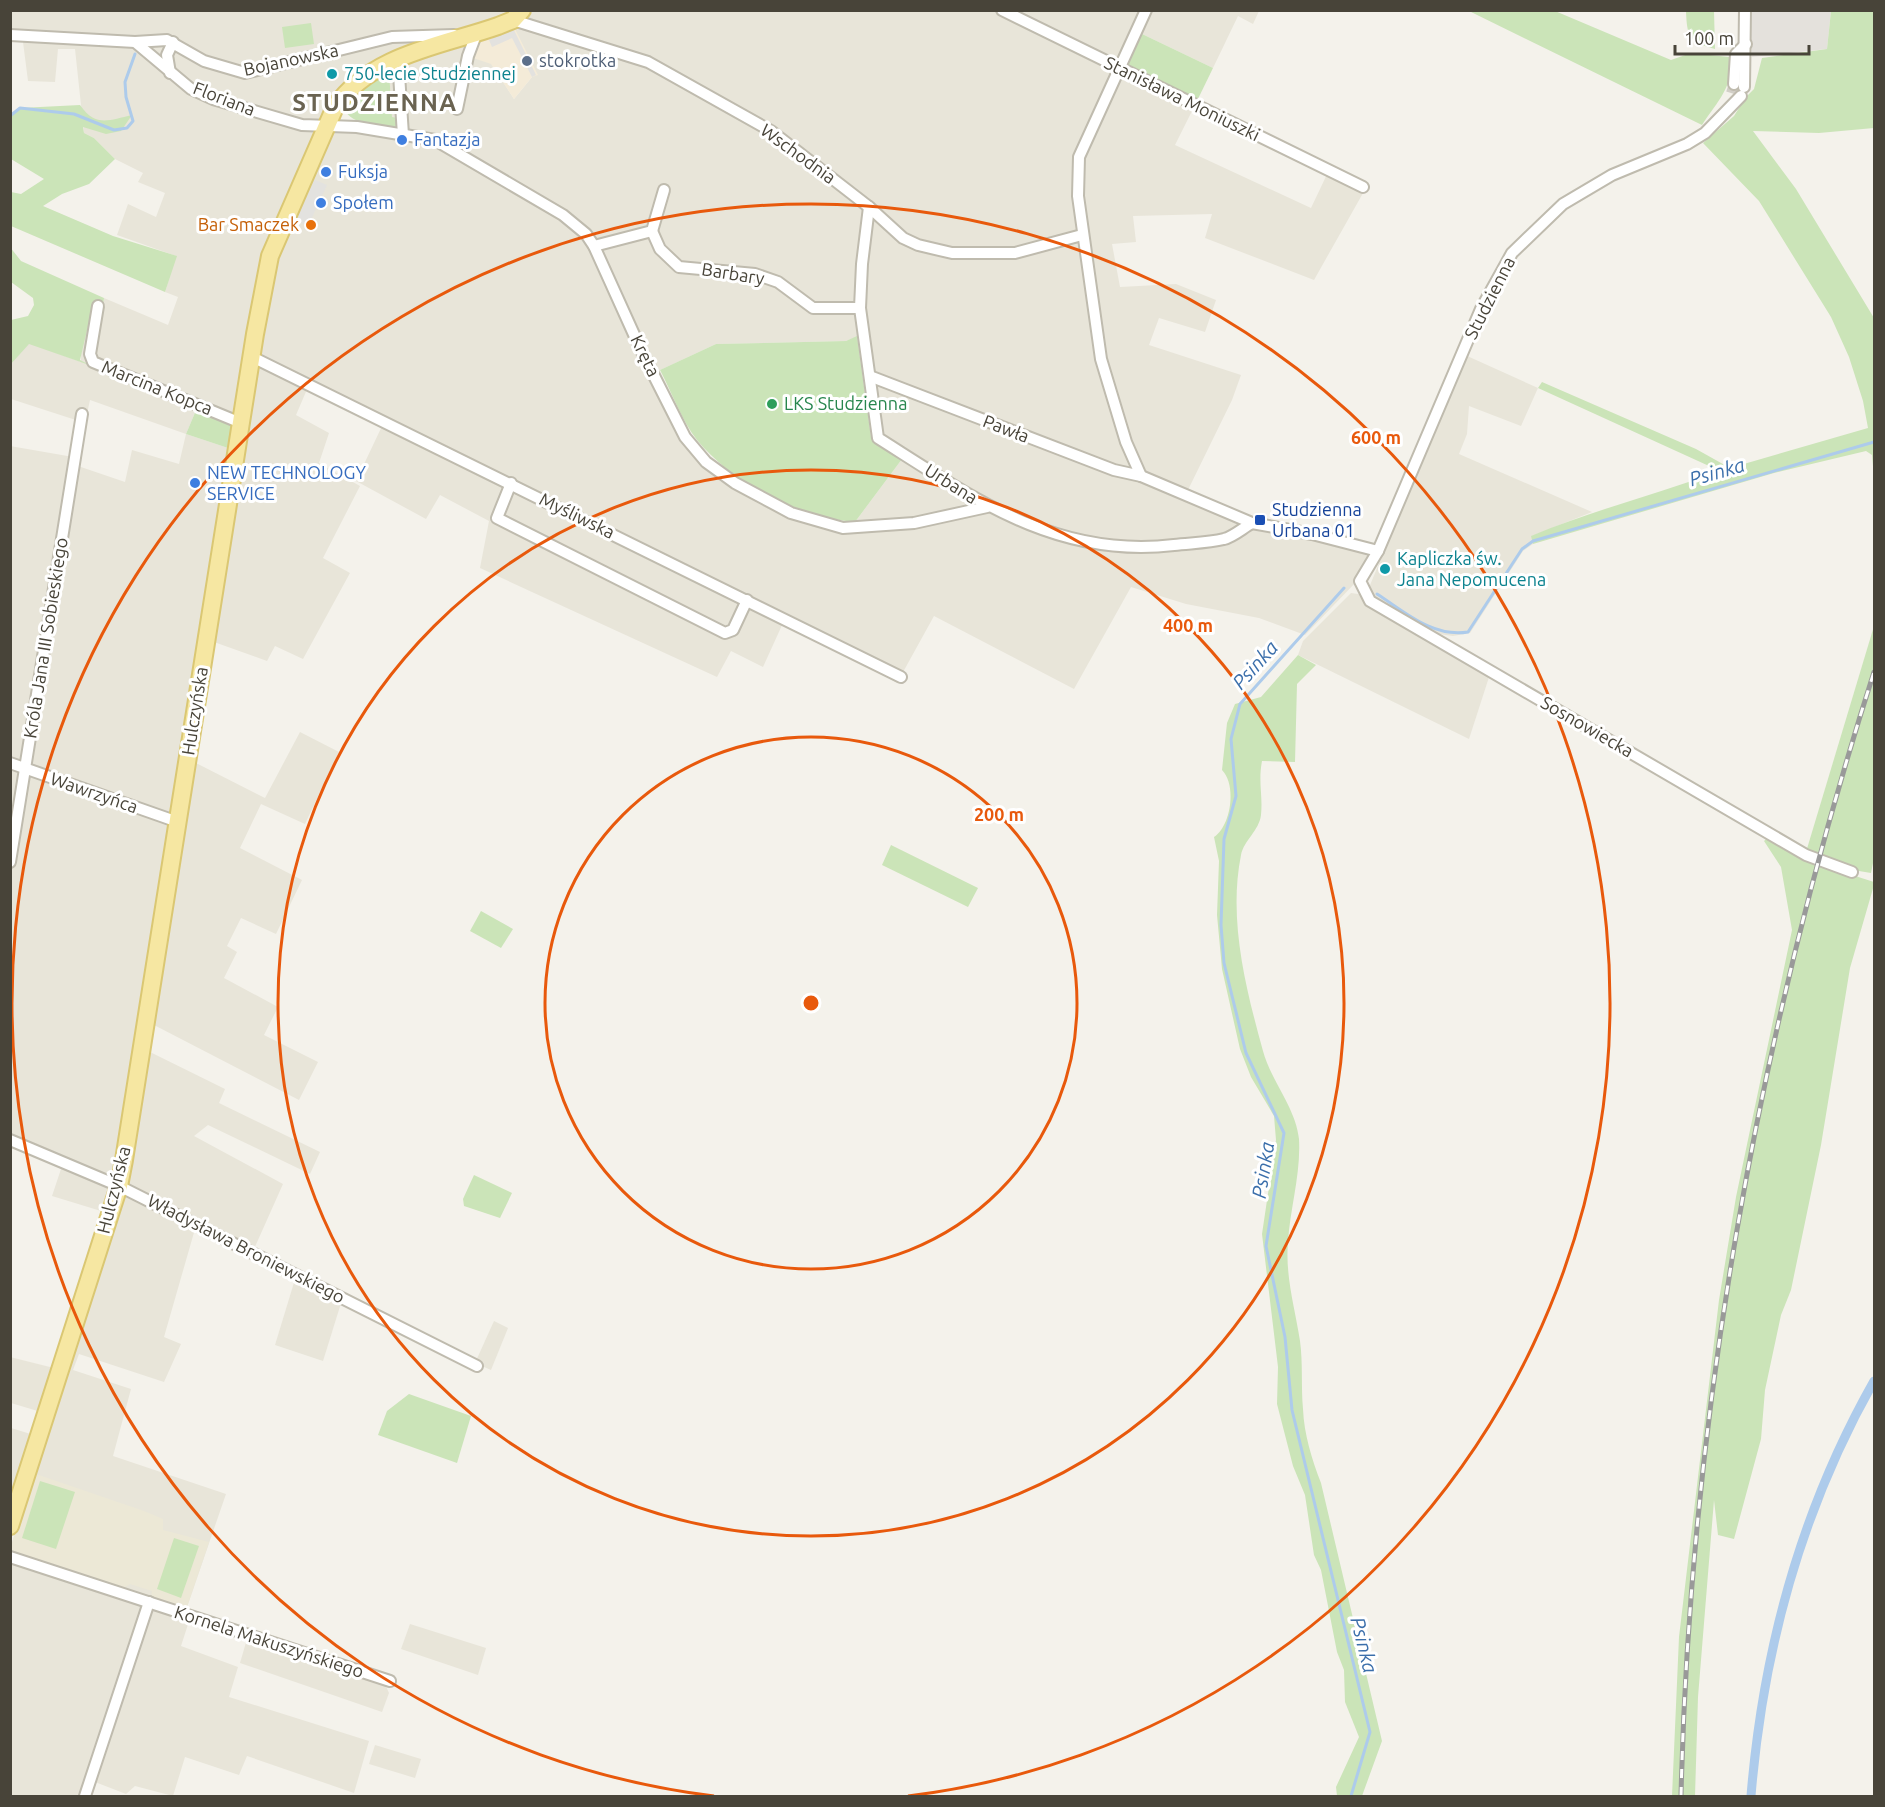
<svg xmlns="http://www.w3.org/2000/svg" width="1885" height="1807" viewBox="0 0 1885 1807" font-family="Ubuntu,sans-serif">
<rect width="100%" height="100%" fill="#f4f2eb"/>
<g fill="#e8e5d9">
<polygon points="1012,10 1018,13 1019,10 1259,11 1253,24 1238,16 1213,68 1140,33 1196,103 1175,145 1311,208 1330,168 1367,186 1314,280 1205,238 1212,214 1133,216 1136,242 1112,244 1120,287 1176,284 1216,300 1205,332 1159,318 1149,345 1241,375 1232,400 1187,492 1254,518 1253,530 1265,527 1375,553 1358,580 1305,635 1259,618 1186,604 1131,587 1074,689 934,616 897,683 836,647 783,623 763,667 731,651 717,677 480,568 489,521 440,495 426,519 356,481 383,424 308,387 296,415 329,433 319,463 360,486 323,558 350,573 303,659 275,646 267,661 214,642 275,255 331,128 434,143 566,222 592,248 688,451 720,481 761,505 807,524 845,532 912,520 855,522 902,459 871,438 857,337 846,341 716,344 656,372 598,247 572,219 437,137 397,127 392,118 389,71 405,62 476,39 514,99 532,77 513,25 525,11"/>
<polygon points="11,11 516,11 353,79 280,216 260,264 236,417 197,408 186,434 228,448 220,524 123,1116 113,1173 101,1211 52,1196 62,1166 11,1140 10,446 79,458 78,466 125,482 132,450 179,464 186,434 90,400 85,423 11,399 11,364 29,343 81,362 81,351 93,304 103,305 104,298 168,325 178,297 165,292 176,256 117,235 128,204 156,217 165,193 138,182 143,173 115,159 94,138 84,133 75,49 58,49 55,82 28,81 23,42 11,42"/>
<polygon points="1465,355 1538,388 1521,426 1469,406 1467,434 1459,454 1592,512 1532,536 1533,544 1523,551 1470,633 1453,636 1432,633 1370,596 1368,590"/>
<polygon points="1351,593 1365,595 1490,674 1469,739 1298,655 1303,641"/>
<polygon points="300,732 339,752 305,824 261,804 240,848 302,880 276,934 241,918 227,946 237,952 224,978 278,1007 264,1035 318,1062 299,1100 154,1025 194,762 265,798"/>
<polygon points="150,1052 225,1089 219,1103 320,1152 310,1174 208,1125 194,1136 283,1184 254,1249 195,1229 164,1337 181,1344 164,1382 79,1354 73,1370 131,1389 113,1456 226,1494 186,1610 192,1612 181,1646 238,1667 229,1697 369,1741 354,1793 247,1756 239,1775 185,1757 173,1796 135,1786 126,1794 95,1782 88,1796 11,1796 11,1546 119,1199 130,1175"/>
<polygon points="296,1276 342,1300 323,1361 275,1345"/>
<polygon points="494,1321 508,1328 491,1370 475,1363"/>
<polygon points="10,1357 54,1368 41,1412 11,1403"/>
<polygon points="11,1428 34,1435 11,1515"/>
<polygon points="410,1624 486,1648 478,1675 401,1649"/>
<polygon points="247,1639 384,1682 389,1693 382,1712 240,1663"/>
<polygon points="375,1745 421,1759 415,1778 369,1764"/>
</g>
<polygon fill="#f4ebd8" points="513,25 538,75 532,77 514,99 491,64 470,57 476,39"/>
<polygon fill="#e4e1dc" points="1750,11 1831,11 1827,49 1752,57"/>
<polygon fill="#ece8d6" points="33,1473 144,1511 163,1519 163,1530 209,1542 186,1610 151,1598 152,1591 130,1584 120,1590 11,1554 11,1546"/>
<g fill="#cbe4b8">
<path d="M1469 11H1555L1671 60 1691 53 1729 57C1736 85 1716 103 1702 125Z"/>
<path d="M1686 11H1714L1715 49C1689 42 1687 37 1686 11Z"/>
<path d="M1831 11H1874V128L1819 133 1753 131 1796 189 1874 318V478L1872 455 1866 451 1774 473 1533 544 1531 536C1593 510 1658 494 1720 471L1538 388 1542 382 1696 449 1730 468 1868 428 1863 401 1849 357 1831 317 1759 201 1703 143 1734 116 1746 97 1754 89 1762 58 1827 49Z"/>
<polygon points="311,23 314,44 285,48 282,27"/>
<polygon points="1140,33 1213,68 1196,103 1123,66"/>
<path d="M389 71 392 117 397 118V127C380 125 352 126 344 109 354 92 373 82 389 71Z"/>
<path d="M80 105C96 128 109 120 132 115L121 131 106 134 83 127 84 133 94 138 115 159 89 184 62 194 43 206 113 236 177 256 165 292 11 226V192L21 194 44 179 11 159V114L20 108Z"/>
<polygon points="10,247 21,261 104,298 103,305 93,305 80,360 92,366 29,344 11,364 11,320 28,316 34,305 33,298 11,282"/>
<path d="M857 336 871 437 902 459 855 522C799 517 733 484 697 440 682 421 672 393 660 370L716 344 846 341Z"/>
<polygon points="197,408 233,424 228,448 186,434"/>
<polygon points="1874,626 1874,858 1871,873 1853,870 1806,852"/>
<path d="M1298 655 1316 665 1297 684 1295 762 1262 761C1258 782 1263 795 1261 815 1259 831 1244 840 1241 855 1228 920 1246 989 1263 1051 1271 1081 1296 1108 1299 1139 1301 1174 1290 1208 1288 1242 1285 1276 1295 1308 1300 1341 1303 1363 1301 1386 1303 1409 1304 1434 1312 1460 1321 1483L1382 1741 1362 1796H1337L1336 1787 1359 1737 1345 1702 1344 1670 1337 1652 1321 1570 1314 1555 1305 1495 1293 1466 1277 1404 1278 1367 1262 1234 1276 1140 1274 1116 1251 1077 1240 1049 1222 969 1217 915 1219 861 1214 837C1231 826 1237 785 1222 770L1227 723 1235 704 1261 697Z"/>
<polygon points="1767,838 1827,867 1874,882 1874,885 1850,968 1821,1145 1791,1290 1781,1315 1765,1390 1761,1439 1734,1539 1718,1535 1714,1500 1698,1697 1695,1796 1672,1796 1679,1637 1719,1300 1736,1197 1792,930 1781,867 1764,841"/>
<polygon points="891,845 978,888 968,907 882,865"/>
<polygon points="481,911 513,929 501,948 470,931"/>
<polygon points="474,1175 512,1193 500,1218 464,1206 463,1199"/>
<polygon points="409,1394 471,1416 457,1463 378,1435 387,1411"/>
<polygon points="40,1481 75,1492 56,1549 22,1538"/>
<polygon points="174,1538 199,1546 181,1598 157,1589"/>
</g>
<g fill="#e3e2df">
<polygon points="513,28 536,75 532,77 512,38 492,47 489,40"/>
<polygon points="313,179 327,185 308,226 295,220"/>
</g>
<g fill="none" stroke-linecap="round" stroke-linejoin="round">
<g stroke="#adcbeb" stroke-width="3">
<polyline points="10,116 20,108 74,114 114,130 127,128 133,121 126,97 125,82 135,54"/>
<polyline points="1344,588 1240,704 1231,739 1236,796 1224,839 1221,925 1224,963 1246,1053 1284,1133 1266,1246 1285,1337 1292,1410 1370,1732 1351,1796"/>
<path d="M1377 594C1405 612 1433 638 1468 632L1522 549 1533 541 1874 442"/>
</g>
<path stroke="#adcbeb" stroke-width="9" d="M1751 1796C1763 1649 1801 1510 1874 1381"/>
<polyline stroke="#d2cfc7" stroke-width="10" stroke-dasharray="10 5" stroke-linecap="butt" points="1731,93 1734,84"/>
<defs>
<g id="street">
<polyline points="1002,10 1363,187"/>
<polyline points="513,20 648,62 771,131 869,207 903,238 918,245 952,253 1015,253 1082,235"/>
<polyline points="10,35 135,42 167,40 204,61 245,73 392,37 454,35"/>
<polyline points="135,42 191,89 213,99 302,125 357,127 435,140 563,215 586,234 594,246 641,350 685,437 706,462 735,483 791,513 843,528 914,523 987,507"/>
<polyline points="398,59 403,135"/>
<polyline points="170,73 167,55 173,42"/>
<polyline points="1734,84 1736,54 1746,44"/>
<polyline points="1744,87 1745,10"/>
<polyline points="1741,96 1705,133 1687,144 1612,175 1563,204 1512,253 1481,309 1378,551 1360,581 1370,601 1806,855 1852,872"/>
<polyline points="457,109 468,56 477,32"/>
<path d="M869 207 862 264 860 308 878 438C973 498 1056 559 1174 545 1190 543 1208 543 1224 539 1233 537 1243 528 1252 523"/>
<polyline points="652,231 660,249 679,267 755,274 778,282 813,308 860,308"/>
<polyline points="594,246 652,231 664,190"/>
<polyline points="98,306 90,354 93,362 241,423"/>
<polyline points="252,357 901,677"/>
<polyline points="872,377 1114,470 1141,476 1252,523 1312,534 1378,551"/>
<polyline points="1141,476 1126,442 1101,359 1078,196 1079,157 1146,10"/>
<polyline points="511,483 497,518 725,633 733,630 747,600"/>
<polyline points="10,763 178,822"/>
<polyline points="10,862 82,414"/>
<polyline points="10,1140 119,1186 477,1366"/>
<polyline points="10,1557 390,1681"/>
<polyline points="85,1796 149,1602"/>
</g>
<path id="primary" d="M10 1526 119 1186 124 1160 255 334 270 256 335 107C372 54 441 46 498 26L513 20 522 10"/>
</defs>
<use href="#street" stroke="#bfbbae" stroke-width="14"/>
<use href="#primary" stroke="#dac773" stroke-width="20"/>
<use href="#street" stroke="#fff" stroke-width="10"/>
<use href="#primary" stroke="#f6e7a2" stroke-width="16"/>
<defs>
<path id="rail" d="M1681 1796C1690 1416 1758 1035 1874 672"/>
</defs>
<use href="#rail" stroke="#999" stroke-width="5"/>
<use href="#rail" stroke="#fff" stroke-width="3" stroke-dasharray="9" stroke-linecap="butt"/>
</g>
<g fill="none" stroke="#e8590c" stroke-width="3">
<circle cx="811" cy="1003" r="266"/>
<circle cx="811" cy="1003" r="533"/>
<path d="M714 1796A799 799 0 1 1 908 1796"/>
</g>
<circle fill="#5c6f8a" stroke="#fff" stroke-width="2" cx="527" cy="61" r="6"/>
<g fill="#0f9aa8" stroke="#fff" stroke-width="2">
<circle cx="332" cy="74" r="6"/>
<circle cx="1385" cy="569" r="6"/>
</g>
<g fill="#3f7fe0" stroke="#fff" stroke-width="2">
<circle cx="402" cy="140" r="6"/>
<circle cx="326" cy="172" r="6"/>
<circle cx="321" cy="203" r="6"/>
<circle cx="195" cy="483" r="6"/>
</g>
<circle fill="#e8710a" stroke="#fff" stroke-width="2" cx="311" cy="225" r="6"/>
<circle fill="#2e9e5b" stroke="#fff" stroke-width="2" cx="772" cy="404" r="6"/>
<rect fill="#1a4fb4" stroke="#fff" stroke-width="2" x="1254" y="514" width="12" height="12" rx="3"/>
<g text-anchor="middle" stroke-width="6" stroke-linejoin="round" paint-order="stroke">
<g font-size="18" fill="#484439" stroke="#fff">
<text transform="translate(291 60) rotate(-12)" y="6">Bojanowska</text>
<text transform="translate(224 99) rotate(21)" y="6">Floriana</text>
<text transform="translate(1182 99) rotate(26)" y="6">Stanisława Moniuszki</text>
<text transform="translate(798 154) rotate(36)" y="6">Wschodnia</text>
<text transform="translate(733 274) rotate(9)" y="6">Barbary</text>
<text transform="translate(1490 298) rotate(-63)" y="6">Studzienna</text>
<text transform="translate(645 356) rotate(64)" y="6">Kręta</text>
<text transform="translate(157 388) rotate(22)" y="6">Marcina Kopca</text>
<text transform="translate(1006 429) rotate(21)" y="6">Pawła</text>
<text transform="translate(951 484) rotate(32)" y="6">Urbana</text>
<text transform="translate(577 516) rotate(26)" y="6">Myśliwska</text>
<text transform="translate(46 638) rotate(-81)" y="6">Króla Jana III Sobieskiego</text>
<text transform="translate(195 711) rotate(-81)" y="6">Hulczyńska</text>
<text transform="translate(1587 727) rotate(30)" y="6">Sosnowiecka</text>
<text transform="translate(94 793) rotate(19)" y="6">Wawrzyńca</text>
<text transform="translate(114 1190) rotate(-76)" y="6">Hulczyńska</text>
<text transform="translate(246 1249) rotate(27)" y="6">Władysława Broniewskiego</text>
<text transform="translate(269 1642) rotate(18)" y="6">Kornela Makuszyńskiego</text>
</g>
<g font-size="18" fill="#4e5e75" stroke="#fff" text-anchor="start">
<text x="539" y="67">stokrotka</text>
</g>
<g font-size="18" fill="#0d838f" stroke="#fff" text-anchor="start">
<text x="344" y="80">750-lecie Studziennej</text>
<text x="1397" y="565">Kapliczka św.<tspan x="1397" dy="21">Jana Nepomucena</tspan></text>
</g>
<g font-size="18" fill="#366cbe" stroke="#fff" text-anchor="start">
<text x="414" y="146">Fantazja</text>
<text x="338" y="178">Fuksja</text>
<text x="333" y="209">Społem</text>
<text x="207" y="479">NEW TECHNOLOGY<tspan x="207" dy="21">SERVICE</tspan></text>
</g>
<g font-size="18" fill="#c56008" stroke="#fff" text-anchor="end">
<text x="299" y="231">Bar Smaczek</text>
</g>
<g font-size="18" fill="#27864d" stroke="#fff" text-anchor="start">
<text x="784" y="410">LKS Studzienna</text>
</g>
<g font-size="18" fill="#164399" stroke="#fff" text-anchor="start">
<text x="1272" y="516">Studzienna<tspan x="1272" dy="21">Urbana 01</tspan></text>
</g>
<g font-size="20" font-style="italic" fill="#3b6fab" stroke="#fff">
<text transform="translate(1717 472) rotate(-16)" y="7">Psinka</text>
<text transform="translate(1255 665) rotate(-48)" y="7">Psinka</text>
<text transform="translate(1263 1170) rotate(-81)" y="7">Psinka</text>
<text transform="translate(1364 1645) rotate(76)" y="7">Psinka</text>
</g>
<g font-size="24" font-weight="bold" letter-spacing="1.5" fill="#6a6351" stroke="#fff">
<text x="375" y="111">STUDZIENNA</text>
</g>
</g>
<circle cx="811" cy="1003" r="9" fill="#e8590c" stroke="#fff" stroke-width="3"/>
<g font-size="18" text-anchor="middle" font-weight="bold" fill="#e8590c" stroke="#fff" stroke-width="6" stroke-linejoin="round" paint-order="stroke">
<text x="1376" y="444">600 m</text>
<text x="1188" y="632">400 m</text>
<text x="999" y="821">200 m</text>
</g>
<rect width="1885" height="1807" fill="none" stroke="#484439" stroke-width="24"/>
<path d="M1675 45v9h134v-9" fill="none" stroke="#484439" stroke-width="3"/>
<text x="1684" y="45" font-size="18" fill="#484439" stroke="#ffffff" stroke-width="4.5" paint-order="stroke">100 m</text>
</svg>
